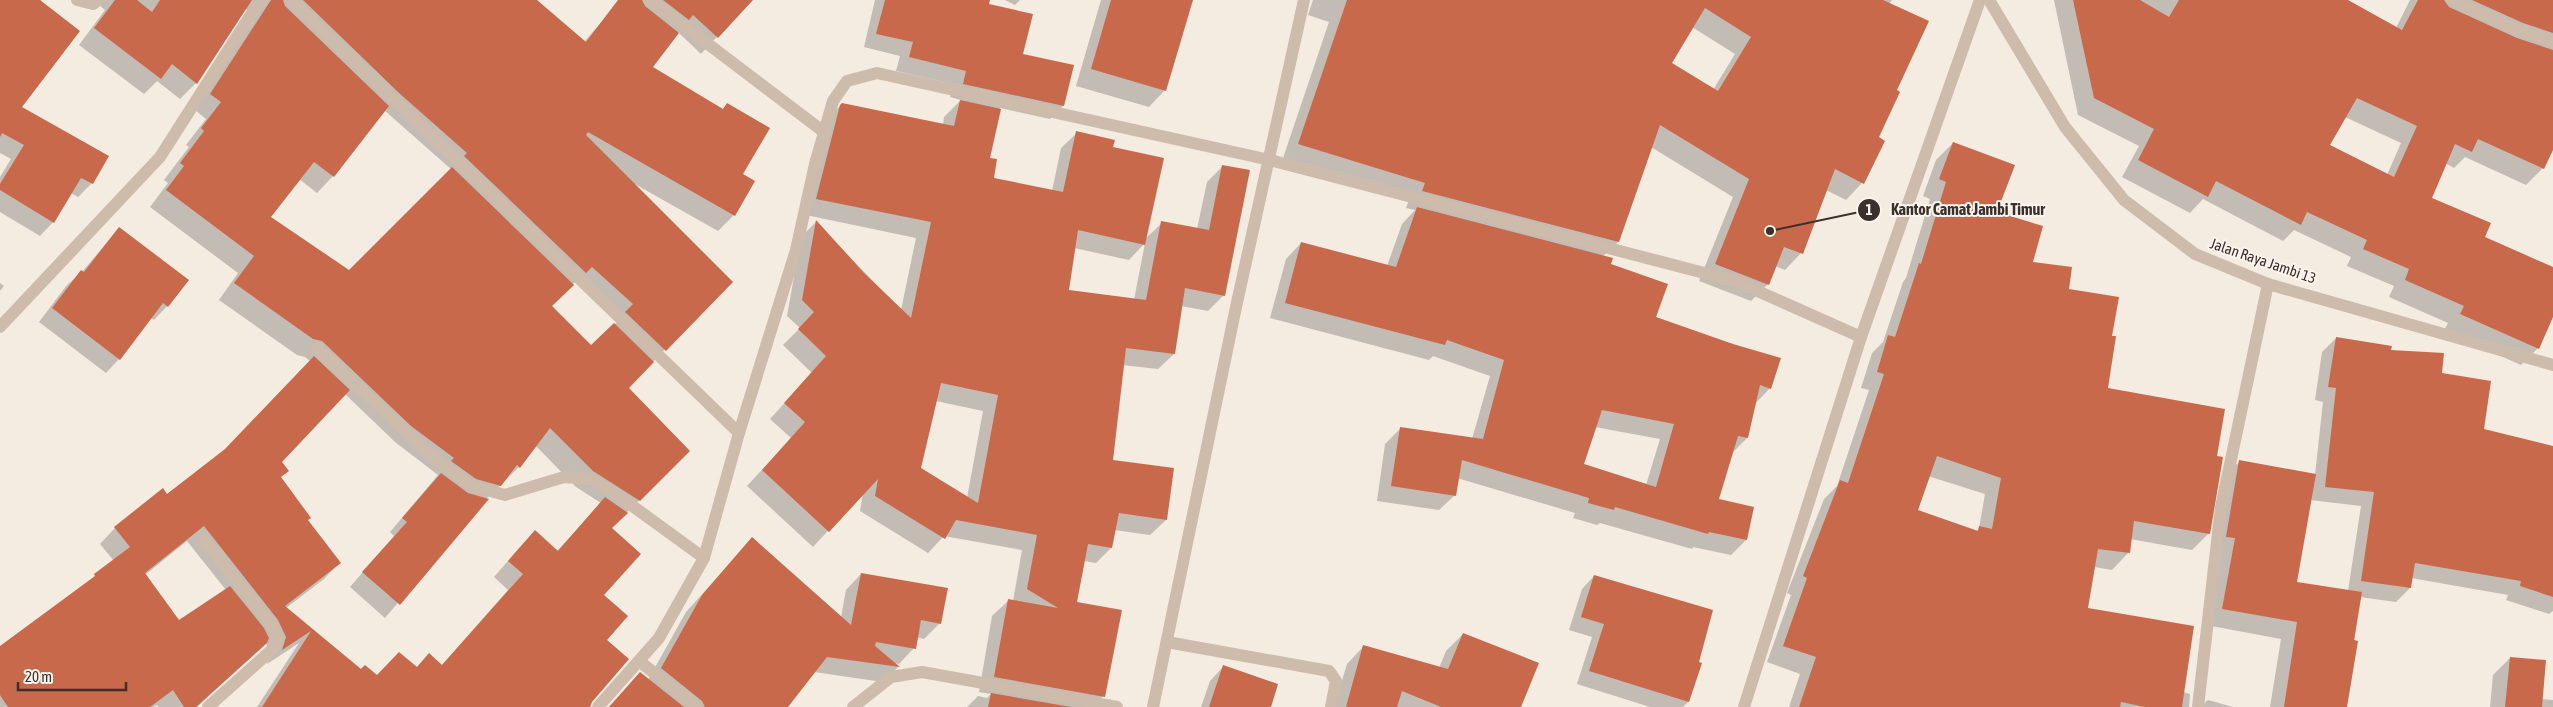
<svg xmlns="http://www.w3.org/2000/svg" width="2553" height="707" viewBox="0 0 2553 707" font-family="'Asap Condensed',sans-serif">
<rect width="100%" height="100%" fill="#f4ebe1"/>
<g fill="#0003" fill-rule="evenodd">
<polygon points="0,0 41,0 18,106 107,157 92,183 78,197 71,193 53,222 40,236 0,212 0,177 11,159 0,153"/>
<path d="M93 0H535L584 42 611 11 627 0H751L701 54 678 32 651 68 722 110 727 105 742 174 734 215 718 231 633 183 731 282 627 388 689 451 610 529 602 596 605 640 590 707H257L299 643 267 664 271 654 266 643 197 707H158L157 705 154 707H0V647L83 587 114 561 100 544 115 528 166 495 223 452 310 361 305 357 297 355 219 300 238 273 150 207 168 183 164 180 189 147 186 145 206 119 195 110 242 36 253 23 255 18 252 10 244 9 196 83 180 99 157 81 144 94 79 45 105 10ZM384 110 452 170 349 271 269 217 299 179 317 193 333 176ZM575 282 618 321 591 347 551 306ZM345 394 395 442 438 475 390 532 394 536 350 587 385 618 486 499 519 467 535 445 576 487 601 503 557 551 535 532 519 548 494 577 508 590 441 666 429 655 416 668 377 676 361 670 286 608 324 579 339 563 306 520 280 478 281 462ZM187 541 226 590 179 621 145 575Z"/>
<path d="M875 0H967L1022 55 1063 106 1050 119 1000 108 989 159 992 179 1052 191 1061 148 1077 133 1111 148 1145 239 1162 223 1197 229 1207 182 1223 166 1224 295 1208 311 1181 306 1174 354 1158 369 1122 365 1111 461 1166 520 1150 535 1114 530 1111 548 1096 563 1084 561 1076 603 1103 696 1092 707H967L978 696 987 698 991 694 979 692 992 616 1008 601H1013L1022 550 944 536 928 553 860 511 863 493 813 547 747 486 791 438 770 419 812 373 783 345 800 328 787 316 801 237 816 222 901 310 916 238 801 214 826 120 842 104 943 125 944 117 961 100 950 97 953 84 896 71 900 56 864 47ZM1145 243 1134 300 1068 291 1074 248 1129 260ZM936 401 983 411 967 498 920 469Z"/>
<polygon points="1005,0 1020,0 1015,5"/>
<polygon points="1101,0 1191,0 1165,90 1149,107 1076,86"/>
<path d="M1313 0H1892L1889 4 1895 90 1862 183 1846 200 1826 190 1801 253 1785 270 1775 266 1768 284 1751 301 1699 281 1733 197 1651 147 1618 242 1603 256 1654 317 1770 388 1755 404 1747 438 1732 453 1717 500 1753 508 1746 540 1731 555 1693 547 1692 549 1600 523 1597 525 1573 518 1575 513 1457 478 1455 495 1439 510 1377 501 1385 444 1401 428 1472 439 1490 376 1433 356 1429 360 1270 318 1286 259 1301 243 1387 266 1402 224 1415 210 1406 208 1409 200 1282 161 1329 22 1308 15ZM1692 27 1735 54 1713 90 1670 64ZM1595 427 1660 439 1646 485 1583 464Z"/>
<path d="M2054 0H2345L2396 28 2410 0H2553V147L2543 168 2526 185 2465 157 2454 168 2445 163 2430 198 2483 238 2553 268V314L2538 348 2521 365 2444 331 2448 323 2389 297 2394 286 2347 266 2351 257 2294 230 2283 241 2203 199 2190 213 2122 177 2139 146 2078 115ZM2345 117 2401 143 2387 175 2329 146Z"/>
<path d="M1953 143 1995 213 2031 263 2068 290 2110 337 2107 389 2216 457 2209 533 2192 550 2130 539 2128 553 2112 570 2094 567 2087 609 2183 692 2190 694 2189 707H1789L1800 674 1767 662 1791 595 1787 593 1824 499 1837 486 1869 390 1861 388 1872 353 1883 342 1903 282 1906 278 1930 199 1923 196 1936 160ZM1928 476 1985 494 1979 528 1976 532 1916 510Z"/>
<polygon points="119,228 167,306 154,320 151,318 119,359 106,373 39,322 67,285 82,272"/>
<polygon points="0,283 4,286 0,291"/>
<path d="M2336 338 2390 351 2441 374 2482 430 2553 466V611L2549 614 2506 600 2508 595 2411 578 2410 588 2396 602 2360 597 2346 707H2270L2281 639 2206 625 2223 478 2240 461 2315 475 2323 402 2315 400 2322 352ZM2310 500 2361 506 2348 591 2295 583Z"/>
<polygon points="752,539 841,617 846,590 861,574 940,623 924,639 916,637 914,648 899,664 893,663 898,667 883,682 814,672 786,707 609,707 640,674 648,680 686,612"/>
<polygon points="1594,576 1700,664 1688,702 1683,707 1650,707 1577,684 1592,637 1569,630 1582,589"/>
<polygon points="1463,634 1520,707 1334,707 1347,664 1364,646 1439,668 1446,651"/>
<polygon points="2510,658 2541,699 2553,700 2553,707 2490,707 2493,675"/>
<polygon points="1223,667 1270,707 1201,707 1210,681"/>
<polygon points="2208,700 2233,707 2200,707"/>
</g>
<g fill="#c8694b" fill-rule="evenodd">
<polygon points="0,0 40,0 80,31 22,107 109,156 93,184 81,178 54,223 0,190 0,184 24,145 2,133 0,137"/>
<polygon points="115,0 137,0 152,12 160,0 252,0 197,84 172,64 161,79 94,28"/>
<polygon points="271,0 283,0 285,6 389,106 334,177 314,162 271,217 349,270 452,167 574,285 552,306 591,345 614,323 654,362 629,388 690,451 640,501 593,471 550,428 520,468 517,465 501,486 476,479 451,461 454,458 411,426 322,341 313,339 234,283 254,256 166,190 184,166 180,163 204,131 201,128 221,102 210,94"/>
<polygon points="303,0 537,0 586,42 618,0 642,0 645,6 679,33 653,67 723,109 727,103 770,128 743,174 755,181 735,216 588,132 586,135 733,282 666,351 625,312 633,304 592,267 586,273 464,156 467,153 399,93"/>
<polygon points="663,0 753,0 718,38 693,15 689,20"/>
<polygon points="885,0 990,0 989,4 1033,14 1023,54 1074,65 1064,106 963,84 966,71 909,57 913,42 876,34"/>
<polygon points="1111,0 1193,0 1166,91 1091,69"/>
<path d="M1347 0H1883L1929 21 1897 90 1900 92 1879 137 1885 141 1864 184 1835 169 1803 254 1784 247 1769 285 1715 264 1749 179 1660 125 1619 242 1422 191 1425 183 1298 144ZM1705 8 1751 37 1718 91 1672 63Z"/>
<path d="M2073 0H2140L2169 17 2179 0H2348L2402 30 2418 0H2444L2449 7 2517 38 2553 50V150L2544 169 2478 139 2472 152 2455 144 2432 198 2491 223 2485 237 2553 267V317L2539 349 2460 314 2464 306 2405 280 2409 269 2363 249 2367 240 2307 212 2301 225 2216 181 2208 197 2138 160 2154 129 2094 98ZM2357 98 2417 126 2394 177 2330 145Z"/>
<polygon points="2472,0 2553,0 2553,33 2523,23"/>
<path d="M960 100 1001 109 990 158 997 159 994 178 1063 192 1076 131 1115 140 1113 147 1164 158 1145 245 1078 230 1069 290 1146 300 1161 221 1209 230 1222 165 1250 170 1225 296 1185 288 1175 354 1126 348 1113 460 1174 468 1167 520 1119 513 1112 548 1088 544 1077 602 1122 610 1105 697 994 677 1008 599 1058 608 1027 589 1037 535 956 520 945 539 875 496 878 479 829 532 762 470 805 422 784 403 826 356 798 329 814 312 802 300 816 220 864 273 911 318 931 222 816 199 840 105 842 103 954 126ZM941 383 998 395 978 503 921 468Z"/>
<path d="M1953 142 2015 165 1997 212 2043 226 2033 262 2072 267 2069 289 2119 297 2112 336H2116L2108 388 2225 409 2217 456 2223 457 2210 534 2134 521 2130 553 2098 549 2088 608 2194 626 2182 707H2145L2121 702 2120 707H1799L1816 657 1783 646 1807 578 1803 576 1840 480 1848 483 1884 374 1877 372 1888 335 1895 337 1919 263 1921 264 1946 182 1939 179ZM1937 456 2001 478 1992 529 1979 526 1978 531 1918 510Z"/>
<path d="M1417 207 1613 258 1611 264 1668 284 1656 317 1733 344 1781 358 1771 389 1760 385 1748 438 1738 436 1719 499 1754 507 1747 540 1709 532 1708 534 1615 507 1614 510 1588 503 1589 498 1462 460 1456 496 1391 486 1400 427 1483 439 1504 360 1447 340 1445 345 1285 303 1301 242 1396 267ZM1602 410 1674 424 1656 487 1584 464Z"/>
<polygon points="119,227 189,280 168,307 163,303 120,360 52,308 81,270 84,272"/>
<polygon points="2336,337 2392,346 2391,350 2444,353 2442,373 2491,381 2484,429 2553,446 2553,597 2520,586 2521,581 2415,563 2411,588 2361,581 2374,492 2325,487 2336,388 2328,387"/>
<polygon points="314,356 350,390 282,462 289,471 281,477 311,518 308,520 341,563 285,606 361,669 365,665 377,675 399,652 417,667 429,653 442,665 523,574 508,561 535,530 558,551 605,497 628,513 612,528 641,554 604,595 628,616 607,640 629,659 592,702 590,707 262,707 311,631 282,650 286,637 278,620 204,526 145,573 179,620 230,586 264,628 269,638 267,643 196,707 184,707 173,690 150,707 8,707 0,695 0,646 95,576 94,574 130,547 114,527 163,488 167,494 225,449"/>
<polygon points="2239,460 2316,474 2297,582 2362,592 2354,640 2358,641 2347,707 2284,707 2297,622 2222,609 2235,538 2226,537"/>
<polygon points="441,473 468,493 489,499 400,605 362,572 407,522 402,518"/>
<polygon points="752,537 851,625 861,573 948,588 941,624 921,620 916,649 876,642 875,646 900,667 827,657 788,707 705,707 702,701 661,668 702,595"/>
<polygon points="1594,575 1713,610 1699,662 1702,663 1689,702 1589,671 1604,624 1581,617"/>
<polygon points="1463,633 1539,663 1521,707 1441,707 1402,691 1397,707 1346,707 1363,645 1448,669"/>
<polygon points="2510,657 2546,660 2542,707 2505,707"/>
<polygon points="1223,665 1278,684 1271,707 1209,707"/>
<polygon points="640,672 684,707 609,707"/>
<polygon points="991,693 1071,707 988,707"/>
</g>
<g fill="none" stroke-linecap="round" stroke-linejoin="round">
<g stroke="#cdbbac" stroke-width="12">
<polyline points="77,0 93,4 98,0"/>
<polyline points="291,0 739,433"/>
<polyline points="650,0 824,132"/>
<polyline points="2452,0 2520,31 2553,42"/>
<polyline points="0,327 160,157 252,13 263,0"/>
<polyline points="316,347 435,459 472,486 505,495 564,477 592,479 616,494 704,558"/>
<polyline points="204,540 271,624 278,638 274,648 208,707"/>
<polyline points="1167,642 1329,671 1336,681 1331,707"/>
<polyline points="639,661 697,707"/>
<polyline points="598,707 659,638 704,558 739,433 796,250 815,164 833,101 847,81 877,73 1270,160 1735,281 1861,337"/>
<polyline points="853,707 891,677 922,672 1117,707"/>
<polyline points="1153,707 1236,307 1304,0"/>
<polyline points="1744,707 1861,337 1980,0"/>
<polyline points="2198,707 2221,507 2268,284"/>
</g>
<polyline stroke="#cdbbac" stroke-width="12" points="1989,0 2065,127 2124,200 2195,254 2268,284 2553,365"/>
</g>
<g text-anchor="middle" stroke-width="4" stroke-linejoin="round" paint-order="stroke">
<g font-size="15" fill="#3b302b" stroke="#fbf5ee">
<text transform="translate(2263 261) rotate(19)" y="5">Jalan Raya Jambi 13</text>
</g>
</g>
<path fill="none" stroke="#3b302b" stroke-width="2" d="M1770 231L1869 210"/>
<g fill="#3b302b" stroke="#fbf5ee" stroke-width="2">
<circle cx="1770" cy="231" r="5"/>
<circle cx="1869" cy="210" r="12"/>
</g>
<g font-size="15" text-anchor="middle" font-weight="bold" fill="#fff">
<text x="1869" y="215">1</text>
</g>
<g font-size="16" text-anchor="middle" font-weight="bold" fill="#3b302b" stroke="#fbf5ee" stroke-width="4" stroke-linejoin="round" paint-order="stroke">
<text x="1968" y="215">Kantor Camat Jambi Timur</text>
</g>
<path d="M18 682v8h108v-8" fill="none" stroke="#3b302b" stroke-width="2.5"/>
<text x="25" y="682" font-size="15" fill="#3b302b" stroke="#fbf5ee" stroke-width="4" paint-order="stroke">20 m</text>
</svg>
